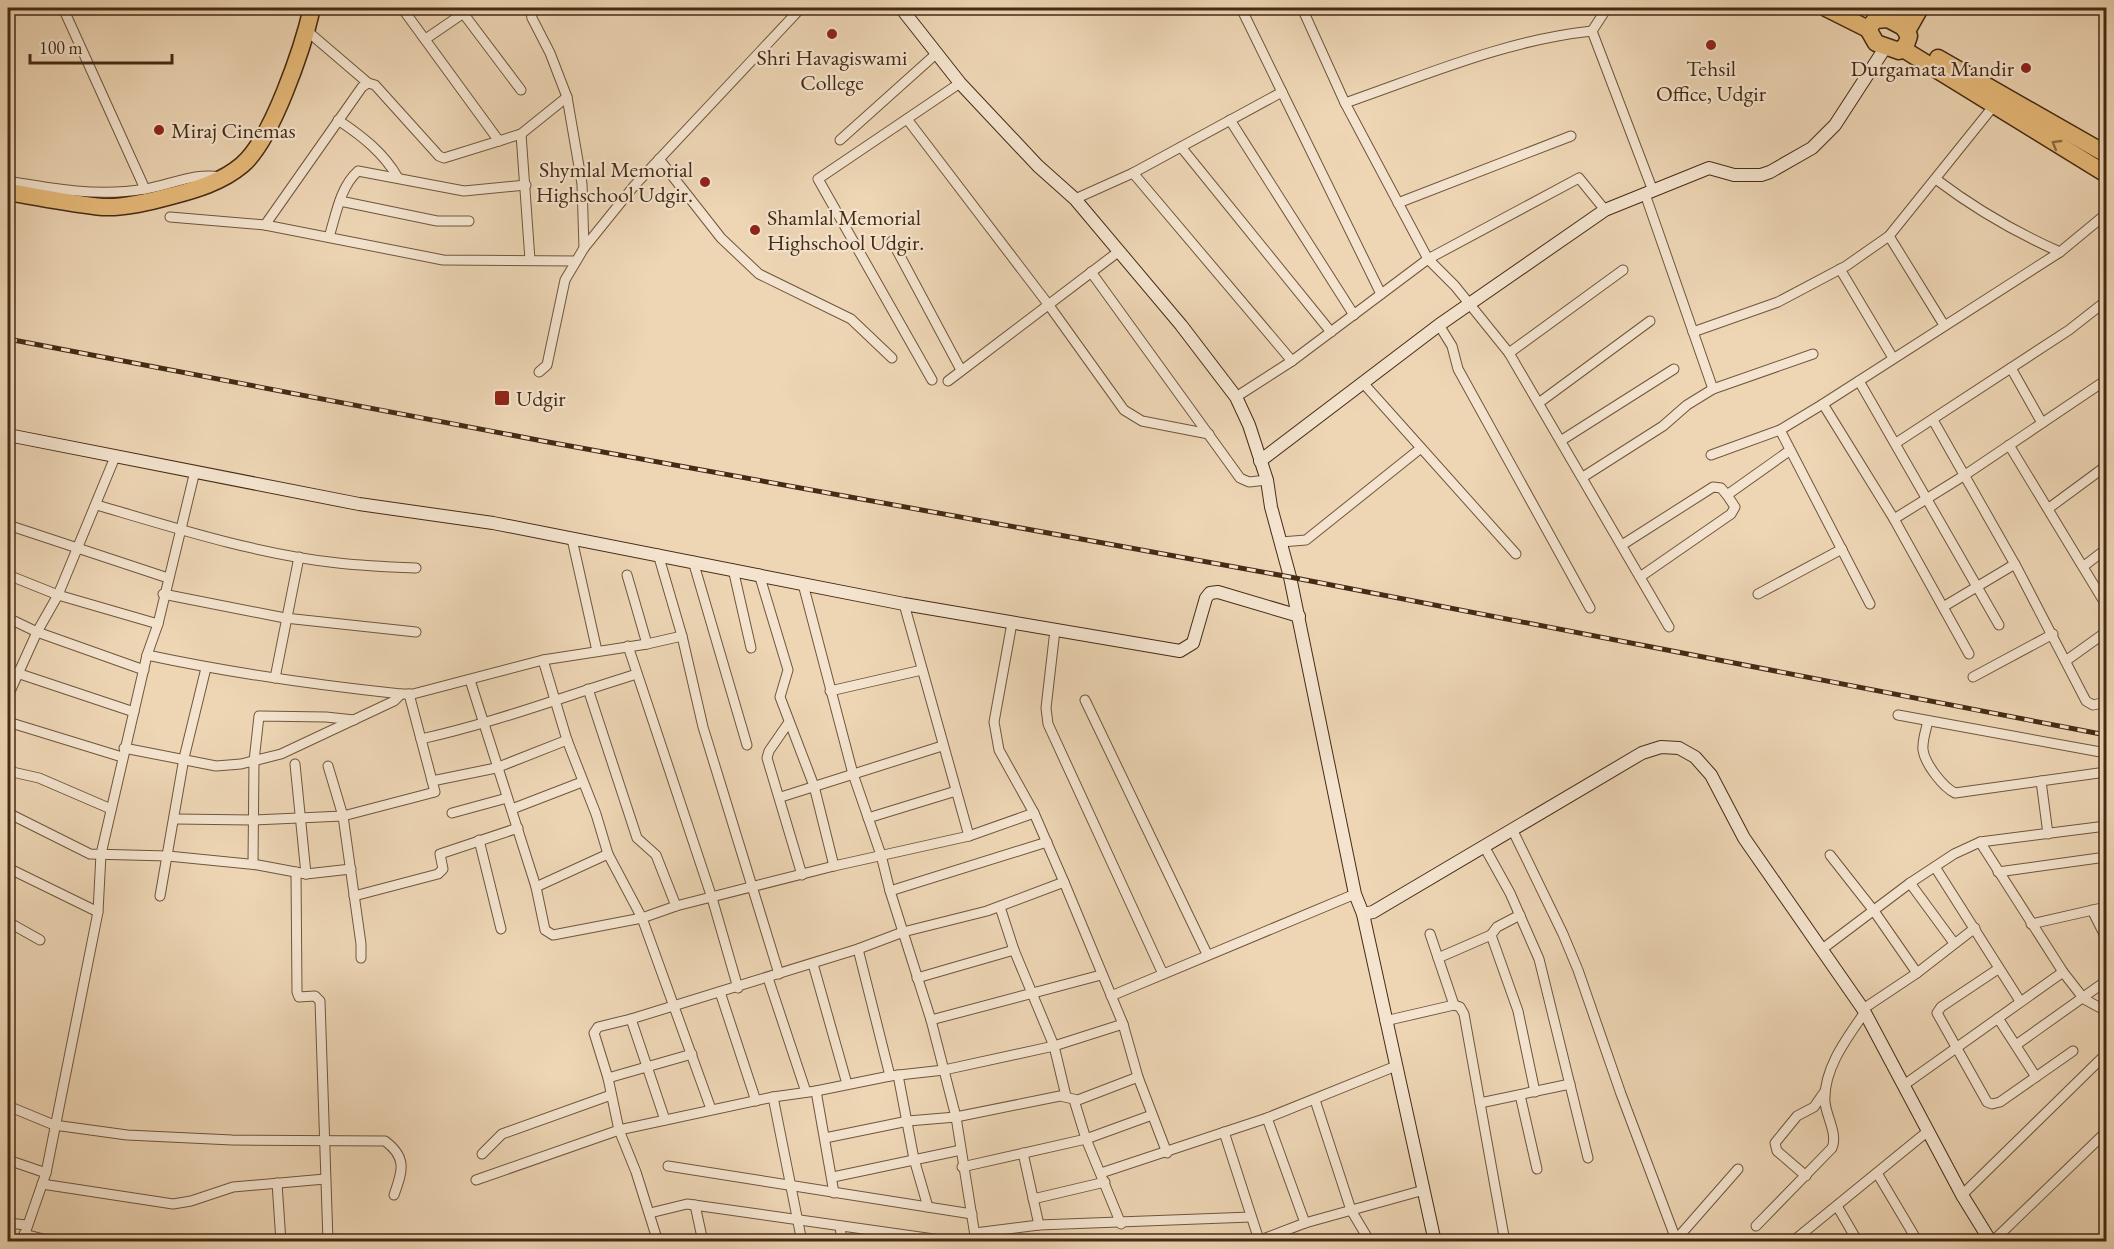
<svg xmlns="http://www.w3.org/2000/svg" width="2114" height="1249" viewBox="0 0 2114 1249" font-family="'EB Garamond',serif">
<rect width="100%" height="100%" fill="#eed6b5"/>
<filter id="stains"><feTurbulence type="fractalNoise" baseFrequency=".00333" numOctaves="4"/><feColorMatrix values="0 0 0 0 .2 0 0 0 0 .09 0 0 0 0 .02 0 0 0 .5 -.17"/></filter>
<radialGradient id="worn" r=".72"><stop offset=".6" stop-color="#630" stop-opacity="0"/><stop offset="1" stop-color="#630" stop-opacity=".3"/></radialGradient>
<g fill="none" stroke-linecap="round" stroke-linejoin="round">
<defs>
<g id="street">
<polyline points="63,8 145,189"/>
<polyline points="402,8 499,141"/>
<polyline points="530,8 532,18 550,53 567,97 582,184 584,248"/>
<polyline points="1302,8 1345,103 1428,259 1455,286 1509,353 1669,627"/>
<polyline points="1607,8 1592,31 1653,191"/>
<polyline points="463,13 521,90"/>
<polyline points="306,30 368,83"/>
<polyline points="427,38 471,8"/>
<polyline points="1282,92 1381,294"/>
<path d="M1345 103C1426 75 1506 40 1592 31"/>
<polyline points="907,119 1048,304 1124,410 1142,421 1209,434"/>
<path d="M338 120C362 136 384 153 398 178"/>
<polyline points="1230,120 1354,315"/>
<polyline points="521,134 530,260"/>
<polyline points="840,140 937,53"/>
<polyline points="1181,147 1331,332"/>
<polyline points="659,159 721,238 759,274 851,319 892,358"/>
<polyline points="1133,173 1292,361"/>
<path d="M1937 180C1974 208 2017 233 2060 252"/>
<path d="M8 181C53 189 99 197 145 189 171 185 194 172 221 177"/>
<polyline points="1645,194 1713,389"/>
<polyline points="1075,199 1133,173 1282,92 1241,8"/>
<polyline points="340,201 437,221 469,221"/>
<polyline points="1398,203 1571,136"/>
<polyline points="170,217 265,225 443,260 576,261"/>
<polyline points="265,225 362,87 368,83 375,85 439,156 444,158 521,134 567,97"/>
<polyline points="1889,236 1944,325"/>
<path d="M329 237C336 215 340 187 358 171L464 191 526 185"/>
<polyline points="892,241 961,370"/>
<polyline points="1840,269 1893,358"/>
<polyline points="1091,272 1240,478 1249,482 1267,480"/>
<polyline points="1439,325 1452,346 1458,369 1590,608"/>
<polyline points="1693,332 1778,302 1846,266 1889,236 1996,103"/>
<polyline points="1509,353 1623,270"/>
<polyline points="2011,368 2042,423"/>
<polyline points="539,372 547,365 565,280 584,248 634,186 801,8"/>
<polyline points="932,380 818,179 960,83"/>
<polyline points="948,381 1118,252"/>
<polyline points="1859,381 1999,625"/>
<polyline points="1364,384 1516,554"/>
<polyline points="1236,397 1292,361 1428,259 1579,178 1605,210"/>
<polyline points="1540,402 1650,321"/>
<polyline points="1823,404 1894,519 1969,654"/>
<polyline points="1933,420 2017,568 2086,701 2093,705 2106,702"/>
<polyline points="1780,430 1870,604"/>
<polyline points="1562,440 1674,369"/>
<polyline points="1896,443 2069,330 2106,301"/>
<polyline points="2009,445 2106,605"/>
<polyline points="1711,455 1780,430 1823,404 2060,252 2106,214"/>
<polyline points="1583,477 1663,426 1687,405 1713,389 1813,354"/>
<path d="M97 505C175 528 256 554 338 563 364 566 390 567 416 568"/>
<polyline points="2049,508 2106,466"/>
<polyline points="1894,519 1965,475 2106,380"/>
<polyline points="8,525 168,578"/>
<polyline points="572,539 597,651"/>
<polyline points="1281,542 1306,540 1421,448"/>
<polyline points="1622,545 1713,487 1721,488 1727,495"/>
<polyline points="658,554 682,636 703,727 779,974"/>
<polyline points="693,561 747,745"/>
<polyline points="2084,566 2106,549"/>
<polyline points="733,569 751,648"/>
<polyline points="759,574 788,670 780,697 814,786 834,866"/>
<polyline points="8,575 58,595 158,624"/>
<polyline points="627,575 647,644 682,636"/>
<polyline points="1640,577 1731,514 1735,507 1727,495 1789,451"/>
<polyline points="803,584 853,774 881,855 890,891 931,1020 956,1117 976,1242"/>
<polyline points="163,594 285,618 416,632"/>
<polyline points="1758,594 1842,549"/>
<polyline points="904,604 969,836"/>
<polyline points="1943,607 2015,564"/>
<polyline points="8,618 37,632 144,670"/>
<polyline points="1012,623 994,722 999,750 1034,813 1064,882 1123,1024 1138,1077 1167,1153"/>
<polyline points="1055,630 1046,708 1048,724 1163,974"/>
<polyline points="628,646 712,898 738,988"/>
<path d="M147 655C231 673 316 685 401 694H413L543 660 647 644"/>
<polyline points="543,660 567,740 596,814 608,854 642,918 711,1109"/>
<polyline points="2067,660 2106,632"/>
<polyline points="8,670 134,712"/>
<polyline points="1973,677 2053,634"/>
<polyline points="275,678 299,557"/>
<polyline points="470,680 536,887 545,930 553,935 642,918 676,906 834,866 969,836 1034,813"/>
<polyline points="588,689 637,838 656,855 676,906"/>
<polyline points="830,691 922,670"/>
<polyline points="8,696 37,632 58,595 115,457"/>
<polyline points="1085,700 1207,954"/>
<polyline points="1898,715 2106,753"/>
<path d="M1928 721C1926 730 1922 741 1923 750 1925 764 1943 787 1955 793L2106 772"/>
<polyline points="8,722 122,757"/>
<polyline points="789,722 769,751 767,758 802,875"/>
<path d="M421 739C494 723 565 696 637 674"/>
<polyline points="124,748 216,766 241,764 281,754 394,701 401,694"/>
<polyline points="295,764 306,874"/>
<polyline points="328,766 343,816 361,944 361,958"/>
<polyline points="8,771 39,778 111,809"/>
<polyline points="432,781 496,768 567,740"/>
<polyline points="2041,781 2048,834"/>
<polyline points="781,797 942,746"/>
<polyline points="512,809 582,782"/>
<polyline points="8,813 90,854 168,856 258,865 306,874 351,869"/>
<polyline points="452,813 507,798"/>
<polyline points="868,818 956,791"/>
<polyline points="175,819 253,820 343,816 435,792 409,694"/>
<polyline points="1513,831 1563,934 1578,970 1621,1094 1677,1242"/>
<polyline points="479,840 501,929"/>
<polyline points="1980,842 2063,972 2084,999 2106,1011"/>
<polyline points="1485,848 1510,893 1539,959 1588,1158"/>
<polyline points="1830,855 1874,911 1917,973"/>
<polyline points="253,864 254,761 259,716 326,717 354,720"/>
<polyline points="1935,867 2020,1001"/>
<polyline points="8,868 98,912"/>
<polyline points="296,872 297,992 299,997 315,996 320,1001 328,1241"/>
<polyline points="1998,872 2106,857"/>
<polyline points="1910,883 1954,943"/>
<polyline points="536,887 608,854"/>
<polyline points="890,891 1047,842"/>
<polyline points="160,896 184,758 206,668"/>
<polyline points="354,896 438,874 443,869 440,854 518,828"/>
<polyline points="1000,907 1014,950 1054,1046 1066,1096"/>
<polyline points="2092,910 2106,938"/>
<polyline points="1520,915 1497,927 1491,935 1518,1011 1535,1092"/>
<polyline points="8,922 40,940"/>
<polyline points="2031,924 2106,907"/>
<polyline points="1430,934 1454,1005"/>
<polyline points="858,949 890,1076"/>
<polyline points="1821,950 1910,883 1954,854 1980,842 2106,826"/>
<polyline points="1438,958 1491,935"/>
<polyline points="813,964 847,1084"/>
<polyline points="1998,969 1941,1007 1937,1013 1987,1102 1992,1104 2000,1102 2073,1051"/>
<polyline points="768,978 806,1092"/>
<polyline points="917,978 1014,950"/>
<polyline points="720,992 756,1101"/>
<polyline points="1111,996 1355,894"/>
<polyline points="1863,1009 1917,973 1975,928"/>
<polyline points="1998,1018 2036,1077"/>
<polyline points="631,1019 598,1027 594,1033 608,1078 619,1130 636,1172 658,1242"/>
<polyline points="931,1020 1101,975"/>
<polyline points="1385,1021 1454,1005 1460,1007 1464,1014 1505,1242"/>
<polyline points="2016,1045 2106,981"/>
<polyline points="898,1075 914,1159 928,1207"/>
<polyline points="608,1078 692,1054"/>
<polyline points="1904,1085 2063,972"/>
<polyline points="816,1091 834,1193"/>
<polyline points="1520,1095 1537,1169"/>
<polyline points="773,1097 802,1242"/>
<polyline points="1074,1100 1086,1139 1121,1224"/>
<polyline points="1315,1100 1351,1210 1370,1242"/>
<polyline points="1480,1103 1570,1084"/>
<path d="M8 1106 54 1125 127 1135 232 1140 385 1141C408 1158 402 1172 394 1195"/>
<polyline points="1267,1118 1305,1223"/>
<polyline points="665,1120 631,1019 858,949 903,932 987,911 1064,882"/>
<polyline points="1224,1132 1259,1240"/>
<polyline points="825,1138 908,1121 956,1117 1060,1096 1078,1100 1138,1077"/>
<polyline points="1023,1153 1039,1225"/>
<polyline points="482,1154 502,1134 611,1095"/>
<polyline points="8,1160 46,1173"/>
<polyline points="668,1166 972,1214"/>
<polyline points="962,1167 1086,1139 1152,1115"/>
<polyline points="1101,1173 1267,1118 1396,1066"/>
<polyline points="1877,1173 1918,1242"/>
<polyline points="1806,1176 1777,1151 1775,1143 1797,1116 1814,1107 1825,1091"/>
<polyline points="833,1177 961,1150"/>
<polyline points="476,1180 619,1130 773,1097 816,1091 890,1076 944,1070 1054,1046 1123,1024"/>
<polyline points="277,1183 281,1242"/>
<polyline points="42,1184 173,1204 191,1201 233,1187 325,1179"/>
<polyline points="1962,1195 2106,1054"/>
<polyline points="1033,1199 1105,1182"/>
<polyline points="695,1205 703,1242"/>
<polyline points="1837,1206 1858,1242"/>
<polyline points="650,1213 687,1204 955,1242"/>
<polyline points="8,1223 26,1225"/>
<polyline points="840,1226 842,1242"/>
<path d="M1756 1226 1832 1148C1838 1134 1826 1116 1825 1102 1823 1069 1847 1038 1865 1012"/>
<polyline points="975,1233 1039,1225 1251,1217"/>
<polyline points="24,1234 55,1242"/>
<polyline points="22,1242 46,1173 98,912 101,854 147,655 158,624 195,471"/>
<polyline points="1255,1242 1305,1223 1424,1190"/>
<polyline points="1679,1242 1681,1234 1738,1169"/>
<polyline points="1792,1242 1928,1131"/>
<polyline points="1992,1242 2106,1132"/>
</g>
<g id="secondary">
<polyline points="901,8 960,83 1038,166 1075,199 1181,325 1236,397 1249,425 1267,480 1271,507 1290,577 1355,894 1363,914 1373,912 1642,753 1661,747 1679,748 1695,757 1711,775 1744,838 1863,1009 1962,1195 1991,1242"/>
<polyline points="8,435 359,504 493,523 904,604 1180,651 1193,643 1206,598 1210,593 1218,592 1299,616"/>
<polyline points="1260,461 1439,325 1605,210 1709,168 1734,175 1761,175 1770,172 1812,148 1835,125 1885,48"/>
<polyline points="1363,914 1435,1242"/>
</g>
<g id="highway">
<polyline points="1826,8 1868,29"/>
<polygon points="1888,19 1903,27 1909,36 1906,45 1899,51 1876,43 1868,29 1875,20"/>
<polyline points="1896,22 1906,8"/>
<polyline points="1907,31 1920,8"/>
<polyline points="1903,49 2106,174"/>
<polyline points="1938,58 2106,154"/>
<path d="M8 192C39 197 71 204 103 207 125 208 149 202 171 196 195 190 222 182 242 165 272 140 303 47 312 8"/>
</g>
</defs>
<use href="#street" stroke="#6f563c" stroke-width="11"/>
<use href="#secondary" stroke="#452b14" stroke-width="14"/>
<use href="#highway" stroke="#452b14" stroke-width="19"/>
<use href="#street" stroke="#f4e4cf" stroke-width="9"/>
<use href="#secondary" stroke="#f4e4cf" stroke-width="12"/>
<use href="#highway" stroke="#e7bb7a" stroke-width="16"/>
<defs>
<polyline id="rail" points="8,339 548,442 1290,577 2106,735"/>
</defs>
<use href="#rail" stroke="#452b14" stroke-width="5"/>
<use href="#rail" stroke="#f4e4cf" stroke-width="3" stroke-dasharray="9" stroke-linecap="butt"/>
</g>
<defs><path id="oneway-chevron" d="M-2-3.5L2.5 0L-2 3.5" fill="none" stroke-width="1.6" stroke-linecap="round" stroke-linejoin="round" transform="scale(1.5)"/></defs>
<use stroke="#8e6c42" href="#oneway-chevron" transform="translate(2056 144) rotate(-149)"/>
<g fill="#8f2418" stroke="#f4e4cf" stroke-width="2">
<circle cx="832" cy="34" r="6"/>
<circle cx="1711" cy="45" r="6"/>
<circle cx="2026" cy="68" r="6"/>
<circle cx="159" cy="130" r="6"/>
<circle cx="705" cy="182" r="6"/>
<circle cx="755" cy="230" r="6"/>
<rect x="494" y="390" width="16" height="16" rx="3"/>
</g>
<g text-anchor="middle" stroke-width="4.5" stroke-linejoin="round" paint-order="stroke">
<g font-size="22" fill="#452b14" stroke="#f4e4cf" text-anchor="start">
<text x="832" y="65" text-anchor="middle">Shri Havagiswami<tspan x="832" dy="25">College</tspan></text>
<text x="1711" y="76" text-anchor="middle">Tehsil<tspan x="1711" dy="25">Office, Udgir</tspan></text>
<text x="2014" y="76" text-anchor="end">Durgamata Mandir</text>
<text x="171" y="138">Miraj Cinemas</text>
<text x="693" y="177" text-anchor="end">Shymlal Memorial<tspan x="693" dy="25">Highschool Udgir.</tspan></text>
<text x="767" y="225">Shamlal Memorial<tspan x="767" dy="25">Highschool Udgir.</tspan></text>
<text x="516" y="406">Udgir</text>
</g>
</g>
<rect width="2114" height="1249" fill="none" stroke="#eed6b5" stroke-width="30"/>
<rect x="9" y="9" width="2096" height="1231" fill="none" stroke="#452b14" stroke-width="3"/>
<rect x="15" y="15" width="2084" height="1219" fill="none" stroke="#452b14" stroke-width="1.5"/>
<path d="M30 54v9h142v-9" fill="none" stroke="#452b14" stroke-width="3"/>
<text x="39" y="54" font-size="18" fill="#452b14" stroke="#f4e4cf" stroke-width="4.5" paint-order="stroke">100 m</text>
<rect width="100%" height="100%" filter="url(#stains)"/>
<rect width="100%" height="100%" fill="url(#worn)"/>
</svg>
